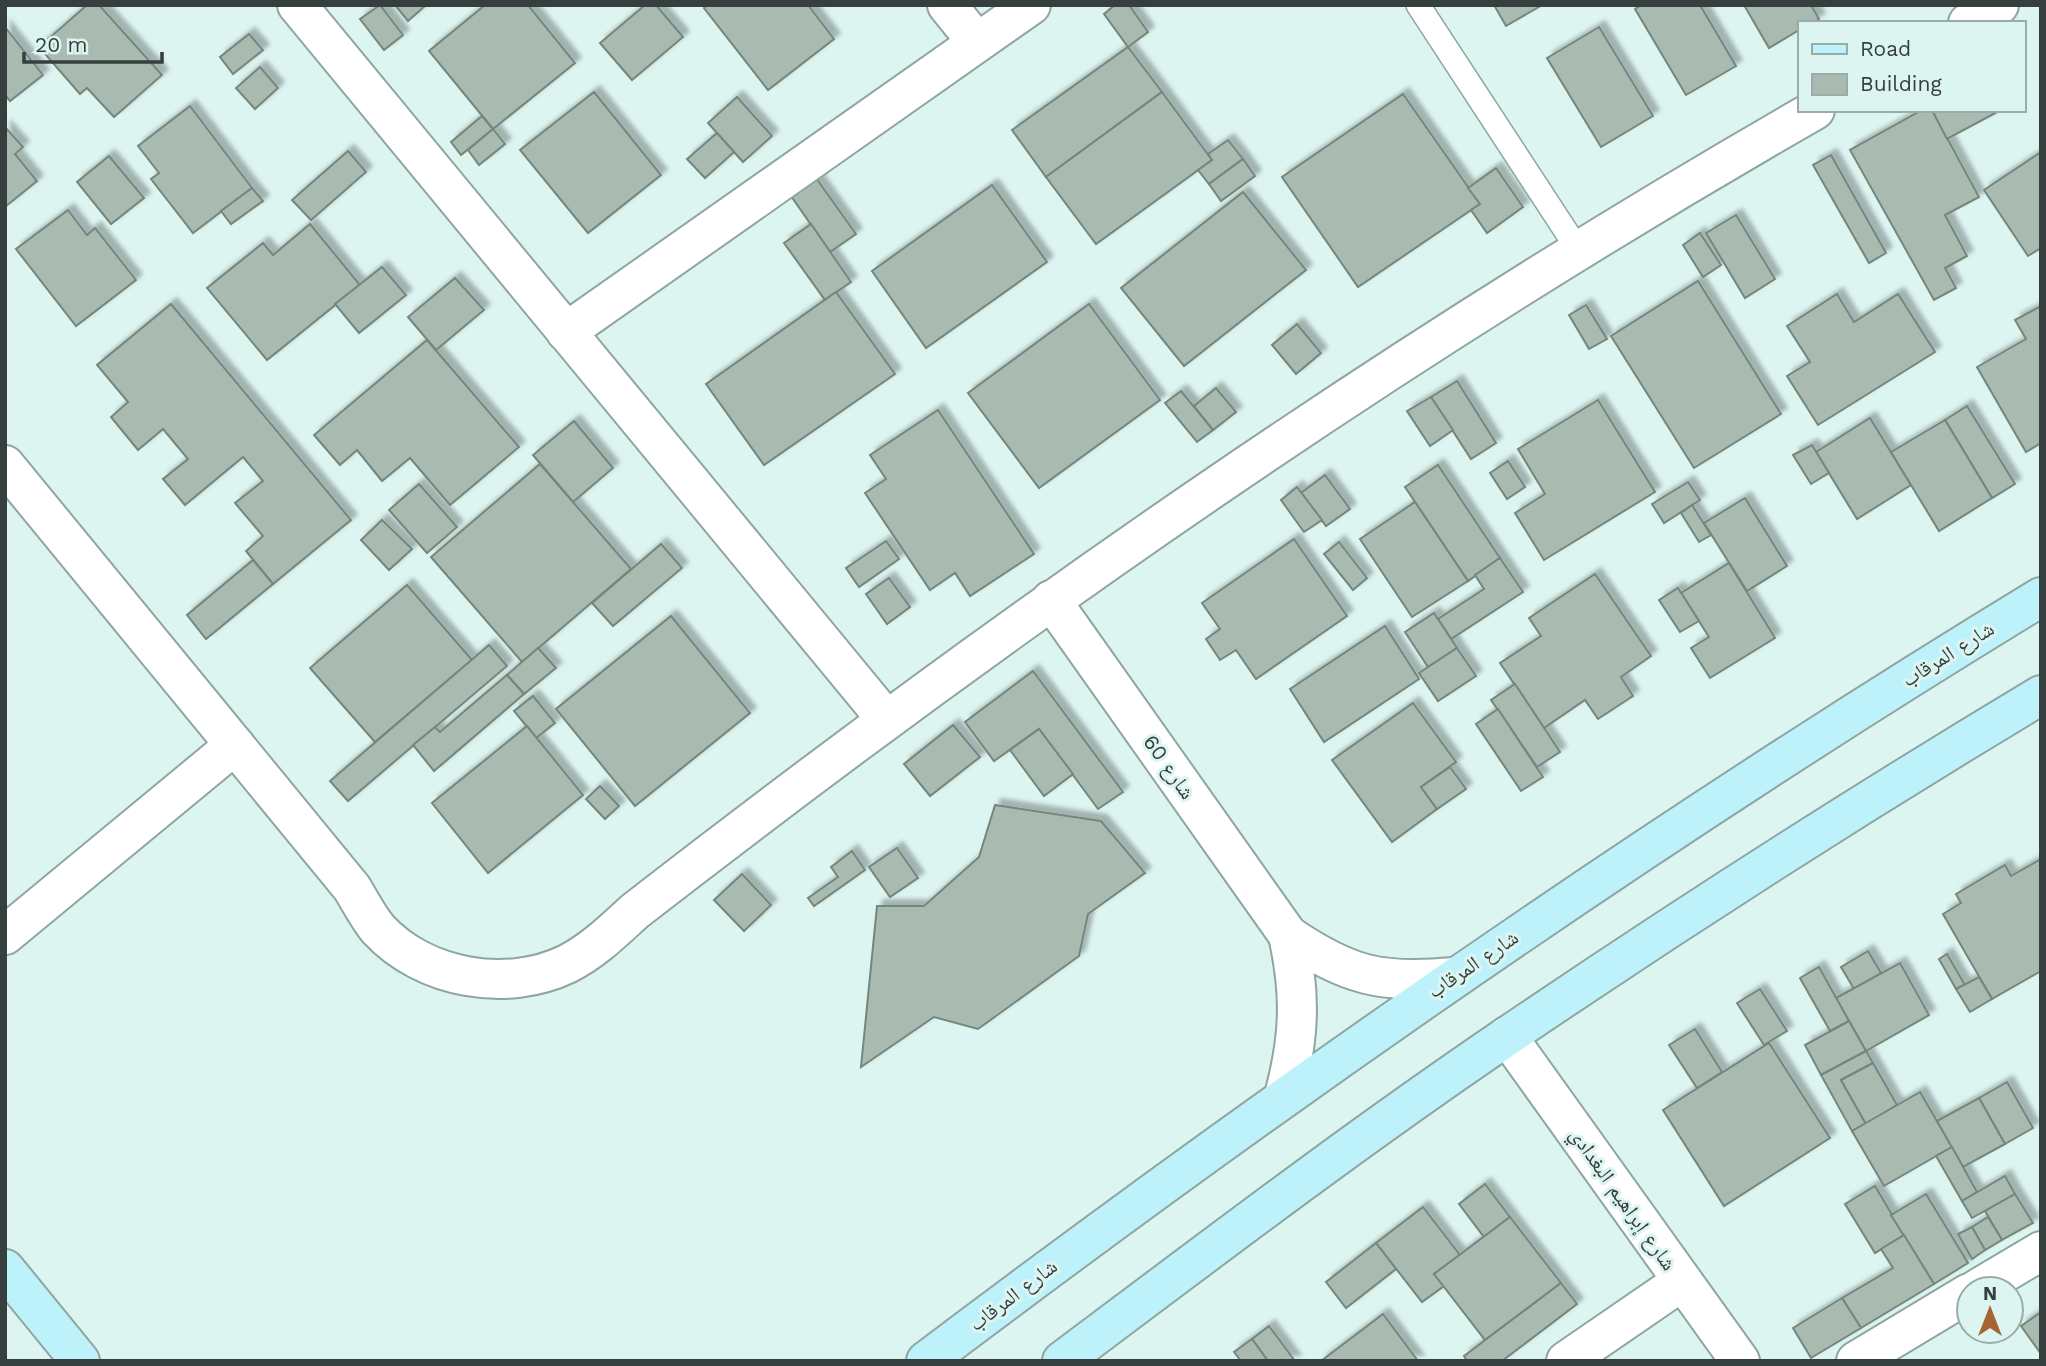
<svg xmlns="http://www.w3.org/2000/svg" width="2046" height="1366" viewBox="0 0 2046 1366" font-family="'Work Sans','Noto Naskh Arabic',sans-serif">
<defs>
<filter id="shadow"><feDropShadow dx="6" dy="-6" stdDeviation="2" flood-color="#0004"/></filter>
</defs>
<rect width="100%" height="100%" fill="#ddf5f1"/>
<g fill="#a9bbb0" stroke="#75867b" stroke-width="2" filter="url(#shadow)">
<polygon points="87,5 99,5 162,75 114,117 87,88 80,94 39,47"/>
<polygon points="380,5 403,35 384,50 360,19"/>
<polygon points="395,5 426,5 408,21"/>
<polygon points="485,5 528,5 575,63 493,129 429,51"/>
<polygon points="645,5 656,5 683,37 632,80 600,43"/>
<polygon points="707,5 808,5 834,39 768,90 704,8"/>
<polygon points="1115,5 1129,5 1148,32 1128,47 1104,14"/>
<polygon points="1494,5 1542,5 1506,26"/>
<polygon points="1641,5 1700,5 1736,66 1686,95 1635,9"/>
<polygon points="1744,5 1811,5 1819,19 1813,23 1799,23 1799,30 1769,48"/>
<polygon points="5,27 43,75 10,101 5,95"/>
<polygon points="1599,27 1653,116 1601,147 1547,58"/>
<polygon points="249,34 263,50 233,74 220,57"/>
<polygon points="1128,47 1162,92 1046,177 1012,130"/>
<polygon points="260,67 278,88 255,109 236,88"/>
<polygon points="594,92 661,175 588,233 520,150"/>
<polygon points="1162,92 1212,160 1096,244 1046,177"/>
<polygon points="1403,94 1480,204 1358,287 1282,177"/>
<polygon points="737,97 772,136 743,162 708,123"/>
<polygon points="190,106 252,188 193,233 151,179 159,173 138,146"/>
<polygon points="1922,110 1932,110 1979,197 1945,215 1967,256 1945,268 1956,288 1934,300 1850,150"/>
<polygon points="1932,110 2001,110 1947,139"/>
<polygon points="482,116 493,129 461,155 451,142"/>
<polygon points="5,127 23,147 15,154 37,181 5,207"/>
<polygon points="493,129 505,144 479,165 468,150"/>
<polygon points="717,133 734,152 705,178 687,159"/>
<polygon points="1228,140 1243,159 1209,184 1198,170 1212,160 1208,154"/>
<polygon points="348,151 366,172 311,220 292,200"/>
<polygon points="2041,152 2041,248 2028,256 1984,190"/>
<polygon points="1831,155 1886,253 1869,263 1813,165"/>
<polygon points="109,156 144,198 111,224 77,182"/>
<polygon points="1243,159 1255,176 1221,201 1209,184"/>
<polygon points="1496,168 1523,207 1487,233 1471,210 1480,204 1468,188"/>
<polygon points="816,178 856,234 830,252 791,196"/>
<polygon points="992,185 1047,262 926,348 872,271"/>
<polygon points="252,188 263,201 231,224 221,211"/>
<polygon points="1243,192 1306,270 1184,366 1121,288"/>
<polygon points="68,210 87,235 95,228 136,280 76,326 16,249"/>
<polygon points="1736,215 1775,279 1745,298 1706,233"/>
<polygon points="310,224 360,285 267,360 207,288 263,243 273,255"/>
<polygon points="811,224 851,282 825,300 784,243"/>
<polygon points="1700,233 1721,265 1703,277 1683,245"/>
<polygon points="382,267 406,295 359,333 335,304"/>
<polygon points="455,278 484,310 436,350 408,317"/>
<polygon points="1698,281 1781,414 1694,468 1611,336"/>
<polygon points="836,292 895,374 764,465 706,384"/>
<polygon points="1837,294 1854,322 1898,294 1935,352 1818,425 1787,376 1810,362 1787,326"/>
<polygon points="171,304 351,520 273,584 246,551 263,536 235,503 263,481 243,457 185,505 163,479 188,459 163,429 138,450 111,417 128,402 97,365"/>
<polygon points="1089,304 1160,400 1039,488 968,393"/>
<polygon points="1586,305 1607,339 1589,349 1569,315"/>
<polygon points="2041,306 2041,443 2026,452 1977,367 2026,339 2015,320"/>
<polygon points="1297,324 1321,353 1296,374 1272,345"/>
<polygon points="427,340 519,447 450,505 410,458 382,481 357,450 340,465 314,435"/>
<polygon points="1457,381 1496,443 1471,459 1431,397"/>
<polygon points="1216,388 1236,412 1213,430 1194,406"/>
<polygon points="1181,391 1213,430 1197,442 1165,403"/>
<polygon points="1431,397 1453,430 1430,446 1407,411"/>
<polygon points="1598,400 1655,492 1544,560 1515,513 1545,494 1518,449"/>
<polygon points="1967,406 2015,484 1992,498 1945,420"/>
<polygon points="938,410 1034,554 970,596 955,573 930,590 865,493 886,479 870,455"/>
<polygon points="1870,418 1911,485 1857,519 1816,452"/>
<polygon points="1945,420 1992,498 1939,531 1891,452"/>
<polygon points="574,421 613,468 573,502 533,455"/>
<polygon points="1812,445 1829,473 1811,484 1793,455"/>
<polygon points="1508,461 1525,487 1507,499 1490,473"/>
<polygon points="540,464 631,569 522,662 431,557"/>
<polygon points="1438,465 1500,558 1468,581 1405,487"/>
<polygon points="1325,475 1350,509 1326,526 1301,493"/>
<polygon points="1688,482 1700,500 1664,523 1652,504"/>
<polygon points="419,484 457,527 427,553 389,510"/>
<polygon points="1297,487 1322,520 1304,532 1281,500"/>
<polygon points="1745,498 1787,566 1747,591 1704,523"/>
<polygon points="1415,502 1468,581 1412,617 1360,539"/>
<polygon points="1692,505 1711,535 1699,542 1681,513"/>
<polygon points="382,520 412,549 389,570 361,540"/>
<polygon points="1294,539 1347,616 1256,679 1236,650 1220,660 1206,639 1220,629 1202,603"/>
<polygon points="886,541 899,559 859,587 846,568"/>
<polygon points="1339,542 1367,578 1353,590 1324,554"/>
<polygon points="661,544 682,568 613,626 592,603"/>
<polygon points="1500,558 1523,592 1451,639 1438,619 1484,589 1475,575"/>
<polygon points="253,560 273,584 206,639 187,615"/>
<polygon points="1729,563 1775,638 1710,678 1691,648 1709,637 1681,593"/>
<polygon points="1595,574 1651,656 1621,677 1633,696 1598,719 1585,700 1544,728 1500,663 1541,636 1529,618"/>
<polygon points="889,578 910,607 887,624 866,594"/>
<polygon points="407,585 472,660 375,742 310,668"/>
<polygon points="1678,588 1699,621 1680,632 1659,600"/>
<polygon points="1434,613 1457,648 1428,667 1405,632"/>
<polygon points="671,616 750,713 635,806 556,709"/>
<polygon points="1385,626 1419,679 1324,742 1290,689"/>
<polygon points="489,645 507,666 348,801 330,781"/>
<polygon points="538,648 556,668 524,694 507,675"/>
<polygon points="1457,648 1476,676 1438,701 1419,673"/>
<polygon points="1033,671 1123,792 1098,809 1039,729 994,761 965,722"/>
<polygon points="507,675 524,694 434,771 413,745 435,727 440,732"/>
<polygon points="1515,684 1560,752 1537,767 1491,700"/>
<polygon points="533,696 555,723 536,738 514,711"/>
<polygon points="1413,703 1456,762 1421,787 1437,809 1392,842 1332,760"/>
<polygon points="1498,709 1543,777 1521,791 1476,724"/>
<polygon points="953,725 980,757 930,796 904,764"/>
<polygon points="527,726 583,795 488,873 432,803"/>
<polygon points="1039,729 1073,774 1044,796 1010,750"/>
<polygon points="1450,767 1466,789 1437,809 1421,787"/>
<polygon points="600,786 619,806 605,819 586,799"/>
<polygon points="995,805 1101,821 1145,873 1088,914 1079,956 978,1029 934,1017 861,1067 877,906 924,906 979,857"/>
<polygon points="897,848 918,878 890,897 869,867"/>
<polygon points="852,851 865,870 814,906 808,898 838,877 831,867"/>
<polygon points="2041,859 2041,971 1992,999 1943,914 1961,903 1956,894 2005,865 2011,876"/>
<polygon points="742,874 771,905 744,931 714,900"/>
<polygon points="1868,951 1881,973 1854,989 1841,967"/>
<polygon points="1947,954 1965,985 1956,989 1939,959"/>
<polygon points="1900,963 1929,1015 1866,1051 1836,998"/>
<polygon points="1819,967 1849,1021 1830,1031 1800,978"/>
<polygon points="1979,977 1992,999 1970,1012 1956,989"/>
<polygon points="1760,989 1787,1031 1764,1045 1737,1003"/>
<polygon points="1849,1021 1866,1051 1821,1075 1805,1045"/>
<polygon points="1695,1029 1722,1072 1697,1088 1669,1045"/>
<polygon points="1769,1043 1830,1138 1724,1206 1663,1110"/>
<polygon points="1866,1051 1873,1063 1841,1080 1866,1124 1852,1131 1821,1075"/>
<polygon points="1873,1063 1897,1105 1866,1124 1841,1080"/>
<polygon points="2007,1082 2033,1128 2005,1144 1979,1098"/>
<polygon points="1920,1092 1952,1147 1884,1186 1852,1131"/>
<polygon points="1979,1098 2005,1144 1963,1167 1937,1121"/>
<polygon points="1952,1147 1977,1192 1962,1201 1936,1156"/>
<polygon points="2005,1176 2015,1194 1972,1218 1962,1201"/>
<polygon points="1485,1184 1510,1217 1484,1237 1459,1204"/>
<polygon points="1875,1186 1904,1235 1875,1253 1845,1204"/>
<polygon points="1926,1194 1968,1263 1934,1284 1891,1215"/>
<polygon points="2015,1194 2033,1223 2002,1240 1985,1211"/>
<polygon points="1423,1207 1460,1255 1434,1274 1444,1286 1422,1302 1376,1243"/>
<polygon points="1510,1217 1561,1283 1485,1340 1434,1274"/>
<polygon points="1988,1217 2002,1240 1985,1250 1972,1227"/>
<polygon points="1972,1227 1985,1250 1972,1259 1958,1234"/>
<polygon points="1904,1235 1934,1284 1861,1328 1842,1298 1893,1268 1881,1249"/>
<polygon points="1376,1243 1396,1269 1346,1308 1326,1282"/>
<polygon points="1561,1283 1577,1304 1502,1361 1467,1361 1464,1356"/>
<polygon points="1842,1298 1861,1328 1811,1358 1793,1328"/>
<polygon points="2041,1312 2041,1354 2021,1326"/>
<polygon points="1383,1314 1418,1361 1321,1361"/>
<polygon points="1269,1326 1295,1361 1268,1361 1252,1339"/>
<polygon points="1252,1339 1268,1361 1241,1361 1234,1352"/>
</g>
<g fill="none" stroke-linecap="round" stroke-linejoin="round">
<defs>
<polyline id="lane" points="1418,5 1579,251"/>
<g id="street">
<polyline points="297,5 886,719"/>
<polyline points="947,5 976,41"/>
<polyline points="1968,23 1999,5"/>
<polyline points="566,332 1031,5"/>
<path d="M5 465 352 888C360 901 368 917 378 929 424 979 507 993 567 964 593 951 614 930 635 911 1011 619 1401 347 1815 110"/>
<path d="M1051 600 1288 935C1348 976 1381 984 1454 977"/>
<polyline points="5,935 235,745"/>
<polyline points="1507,1036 1740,1361"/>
<path d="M1284 1096C1300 1036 1301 994 1288 935"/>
<polyline points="1977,1289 2041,1251"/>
<polyline points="1566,1361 1681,1282"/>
<polyline points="1856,1361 1969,1293"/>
</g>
<g id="secondary">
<polyline points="5,1269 80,1361"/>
<path d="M926 1361C1286 1089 1655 832 2041 597"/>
<path d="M1062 1361C1210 1250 1357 1138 1509 1035 1683 917 1861 803 2041 695"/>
</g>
</defs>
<use href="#lane" stroke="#8fa5a1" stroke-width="26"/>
<use href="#street" stroke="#8fa5a1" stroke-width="42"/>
<use href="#secondary" stroke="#8fa5a1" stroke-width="42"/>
<use href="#lane" stroke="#fff" stroke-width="23"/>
<use href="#street" stroke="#fff" stroke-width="38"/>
<use href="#secondary" stroke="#bef2fa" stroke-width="38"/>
</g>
<g text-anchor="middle" stroke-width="6" stroke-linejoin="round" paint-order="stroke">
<g font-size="21" fill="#353f3d" stroke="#ddf5f1">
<text transform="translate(1948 654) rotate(-32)" y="7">شارع المرقاب</text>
<text transform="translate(1169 767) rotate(55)" y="7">شارع 60</text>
<text transform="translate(1473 964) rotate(-34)" y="7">شارع المرقاب</text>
<text transform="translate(1623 1199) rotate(55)" y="7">شارع إبراهيم البغدادي</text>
<text transform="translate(1013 1295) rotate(-37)" y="7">شارع المرقاب</text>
</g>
</g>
<rect width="2046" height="1366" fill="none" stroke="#353f3d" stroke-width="14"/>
<rect x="1798" y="21" width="228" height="91" fill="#ddf5f1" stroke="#9aaca9" stroke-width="2"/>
<rect x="1812" y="44" width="35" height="10" fill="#bef2fa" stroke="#9aaca9" stroke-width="2"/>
<text x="1860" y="56" font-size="21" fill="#353f3d">Road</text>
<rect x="1812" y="74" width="35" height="21" fill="#a9bbb0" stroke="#9aaca9" stroke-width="2"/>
<text x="1860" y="91" font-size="21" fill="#353f3d">Building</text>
<g transform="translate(1990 1310)"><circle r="33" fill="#ddf5f1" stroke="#9aaca9" stroke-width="2"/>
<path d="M0-5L12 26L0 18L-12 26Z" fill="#a76433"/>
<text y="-10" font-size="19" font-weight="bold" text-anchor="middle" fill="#353f3d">N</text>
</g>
<path d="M24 52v10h138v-10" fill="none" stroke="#353f3d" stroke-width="3.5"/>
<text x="35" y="52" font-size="21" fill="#353f3d" stroke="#ddf5f1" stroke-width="5" paint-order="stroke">20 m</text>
</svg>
